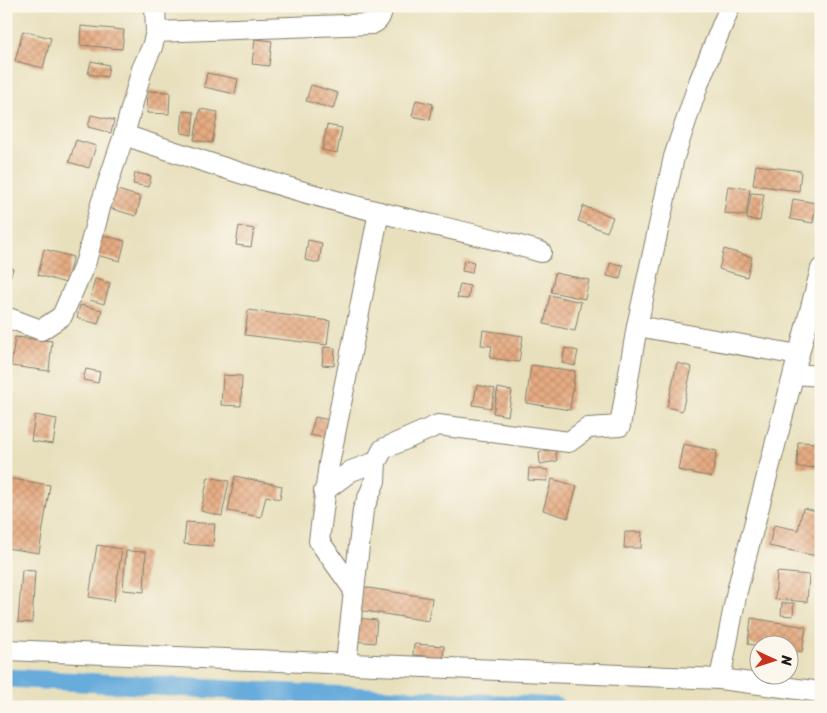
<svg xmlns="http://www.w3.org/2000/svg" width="827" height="713" viewBox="0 0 827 713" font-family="Sriracha,sans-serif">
<defs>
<pattern id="building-cross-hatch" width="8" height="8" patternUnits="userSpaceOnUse" patternTransform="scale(1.25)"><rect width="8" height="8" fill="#e5ab82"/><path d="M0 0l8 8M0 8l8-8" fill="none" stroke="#c49370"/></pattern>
</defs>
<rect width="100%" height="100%" fill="#fbf7ec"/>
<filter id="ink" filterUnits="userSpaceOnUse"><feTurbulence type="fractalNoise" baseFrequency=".02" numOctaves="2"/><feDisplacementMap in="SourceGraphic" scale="10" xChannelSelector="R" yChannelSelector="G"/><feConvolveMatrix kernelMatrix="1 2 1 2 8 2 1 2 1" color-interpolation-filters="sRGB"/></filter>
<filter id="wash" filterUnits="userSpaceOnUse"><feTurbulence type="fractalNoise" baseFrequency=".0096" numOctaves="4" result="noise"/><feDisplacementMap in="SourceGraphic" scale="20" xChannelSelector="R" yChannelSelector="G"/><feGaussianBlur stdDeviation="1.12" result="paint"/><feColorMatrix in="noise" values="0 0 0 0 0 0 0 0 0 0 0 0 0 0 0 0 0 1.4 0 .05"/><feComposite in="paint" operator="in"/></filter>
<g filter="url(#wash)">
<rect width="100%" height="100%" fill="#e8e0bd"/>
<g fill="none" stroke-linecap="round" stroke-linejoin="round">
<polyline stroke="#67acdc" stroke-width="19" points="6,678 556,707"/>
</g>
<g id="blocks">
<g fill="url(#building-cross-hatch)">
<polygon points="81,26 124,30 122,49 80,45"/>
<polygon points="23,31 51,38 43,68 15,61"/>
<polygon points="255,39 272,41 269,66 252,64"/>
<polygon points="91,61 109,65 107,77 88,74"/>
<polygon points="207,73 238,79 235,94 204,87"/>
<polygon points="311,85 338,93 333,109 306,101"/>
<polygon points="148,91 170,92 169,114 147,113"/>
<polygon points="416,100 433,104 430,120 412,116"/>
<polygon points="200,109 218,112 212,143 194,140"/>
<polygon points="183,111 194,112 192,135 181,133"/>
<polygon points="91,115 114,120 111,133 88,127"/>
<polygon points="327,125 342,128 337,153 322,150"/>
<polygon points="76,140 96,146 89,168 69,162"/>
<polygon points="756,165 801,171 799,191 753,185"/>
<polygon points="135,173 151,176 149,187 133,184"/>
<polygon points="728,186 750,189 746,216 724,213"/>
<polygon points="114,189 141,197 136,216 109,208"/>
<polygon points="751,193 764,194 760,221 747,219"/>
<polygon points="793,199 816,203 813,223 790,219"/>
<polygon points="583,206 613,217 607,232 578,221"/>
<polygon points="239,226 254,229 251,247 236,245"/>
<polygon points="97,234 125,241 120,261 92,254"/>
<polygon points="308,240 322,243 319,263 305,260"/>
<polygon points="44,249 73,257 66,283 38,275"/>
<polygon points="724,249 752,257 747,277 719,269"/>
<polygon points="464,260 474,262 472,273 462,271"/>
<polygon points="610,263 623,265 620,279 607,276"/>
<polygon points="6,267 13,269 8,284 6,284"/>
<polygon points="555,273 589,280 585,299 551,292"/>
<polygon points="95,279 110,283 104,304 90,300"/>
<polygon points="460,284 470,286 468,299 457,298"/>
<polygon points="550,295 581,302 575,331 544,324"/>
<polygon points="80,305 102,310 98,324 77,318"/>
<polygon points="248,310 330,321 327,345 245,335"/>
<polygon points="483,330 523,336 519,362 490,358 492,346 481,345"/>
<polygon points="15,337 52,341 49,371 11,366"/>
<polygon points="324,347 335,348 334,366 322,365"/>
<polygon points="565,348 578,351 575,366 562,363"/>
<polygon points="677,363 692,367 682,411 667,407"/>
<polygon points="531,365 575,371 570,410 526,403"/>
<polygon points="86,369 100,372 98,383 83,380"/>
<polygon points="223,375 242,376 241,406 221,405"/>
<polygon points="477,385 495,389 491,408 473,405"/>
<polygon points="498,388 512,391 508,416 493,413"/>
<polygon points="35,415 57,419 53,444 31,441"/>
<polygon points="315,417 329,420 325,438 310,435"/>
<polygon points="798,442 821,443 821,468 797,467"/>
<polygon points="683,444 717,451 712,477 678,470"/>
<polygon points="555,449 557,461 540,464 539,452"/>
<polygon points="529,468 548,470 547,481 528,480"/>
<polygon points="235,476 282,486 280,499 266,496 261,517 228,511"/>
<polygon points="208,477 229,481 222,516 201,511"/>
<polygon points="6,478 50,485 39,553 6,548"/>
<polygon points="552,479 577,486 568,518 543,510"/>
<polygon points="803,508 821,512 821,557 769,546 774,525 798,530"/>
<polygon points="186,522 215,524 213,546 184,544"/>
<polygon points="625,532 642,532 641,548 624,548"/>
<polygon points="97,545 122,549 114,601 89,597"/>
<polygon points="126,551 146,552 144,592 123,590"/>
<polygon points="22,570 35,571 32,623 18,622"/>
<polygon points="777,572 809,575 807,602 775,599"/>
<polygon points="362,587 432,598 429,621 358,610"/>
<polygon points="782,603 794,603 793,616 781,615"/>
<polygon points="356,618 377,620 375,643 354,641"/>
<polygon points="751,618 806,627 802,652 790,650 790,646 760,646 748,644"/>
<polygon points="414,644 444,646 443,658 413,655"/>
<polygon points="790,653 796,653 795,661 790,660"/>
</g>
</g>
</g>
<g filter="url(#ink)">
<use href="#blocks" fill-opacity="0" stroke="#827e6c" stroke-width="1"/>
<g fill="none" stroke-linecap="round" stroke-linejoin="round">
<defs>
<g id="street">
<path d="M156 32 372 24C380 21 381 15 383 6"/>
<path d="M124 135C208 163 292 191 379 212 433 226 488 236 541 252"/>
<polyline points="6,317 41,330 62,316 86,261 101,204 124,135 142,69 152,47 156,32 155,6"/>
<polyline points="637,326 798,355"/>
<polyline points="794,374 821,376"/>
<polyline points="324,491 351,471 376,462"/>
<polyline points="354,590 319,541 329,464 379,212"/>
<polyline points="6,650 720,679 821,692"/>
<polyline points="346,663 363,510 375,481 376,462 383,449 438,425 569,442 588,428 620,426 637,326 674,157 699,82 730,6"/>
<polyline points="720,679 737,591 821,269"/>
</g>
</defs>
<use href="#street" stroke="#827e6c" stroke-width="22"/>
<use href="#street" stroke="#fff" stroke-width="20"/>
</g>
</g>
<rect width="827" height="713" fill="none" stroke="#fbf7ec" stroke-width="25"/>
<g transform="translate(774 660) rotate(93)"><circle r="24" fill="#fbf7ec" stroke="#a29f99"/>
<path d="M0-4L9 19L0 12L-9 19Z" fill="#c8321e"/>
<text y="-8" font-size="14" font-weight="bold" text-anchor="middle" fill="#1c1c1c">N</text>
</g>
</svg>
